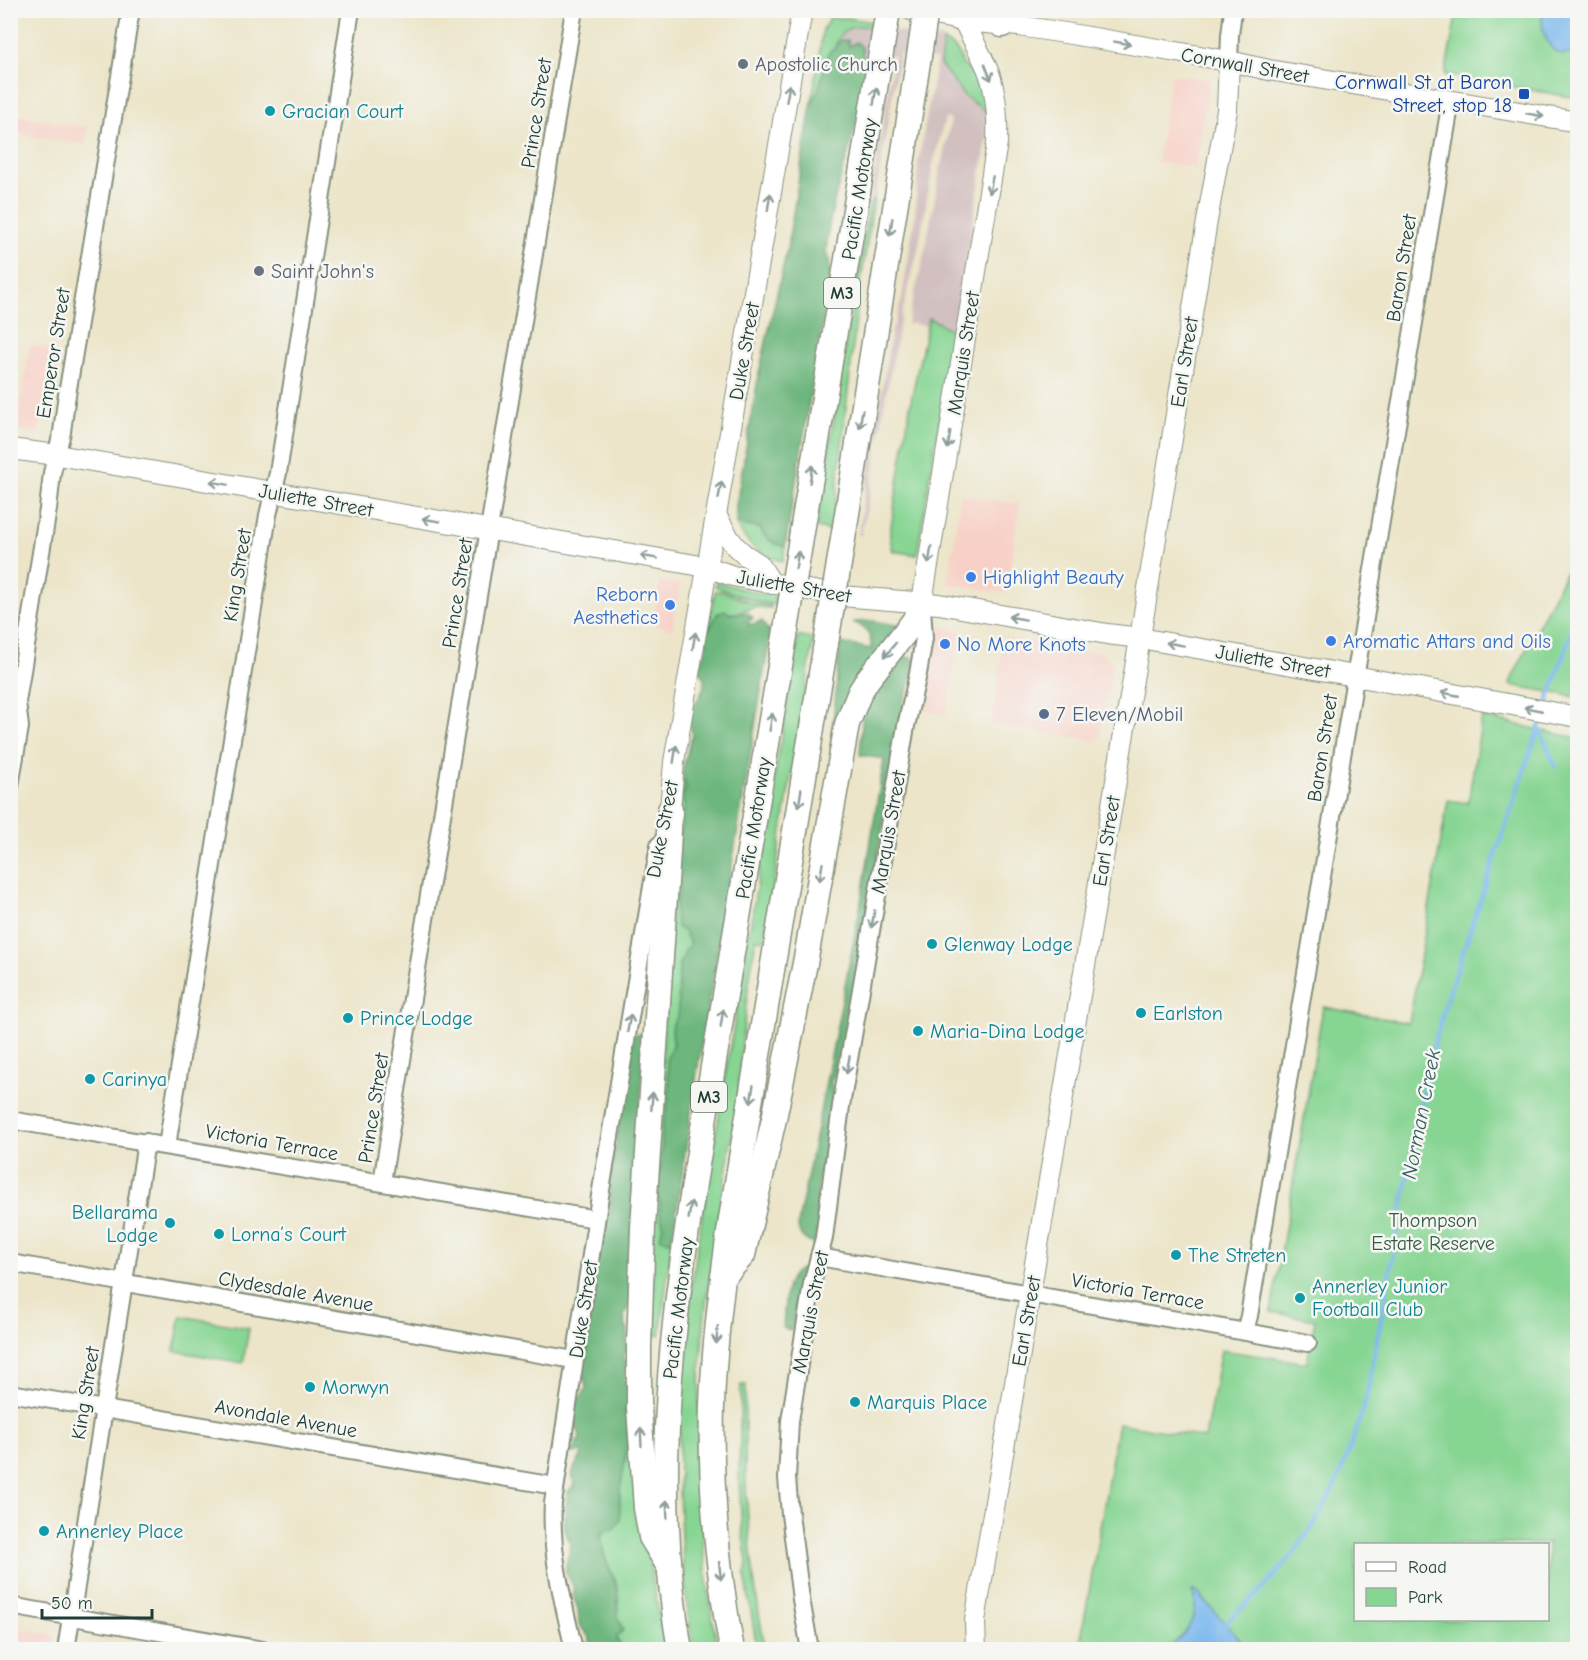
<svg xmlns="http://www.w3.org/2000/svg" width="1588" height="1660" viewBox="0 0 1588 1660" font-family="'Comic Neue',sans-serif">
<rect width="100%" height="100%" fill="#f6f6f2"/>
<filter id="ink" filterUnits="userSpaceOnUse"><feTurbulence type="fractalNoise" baseFrequency=".0167" numOctaves="2"/><feDisplacementMap in="SourceGraphic" scale="12" xChannelSelector="R" yChannelSelector="G"/><feConvolveMatrix kernelMatrix="1 2 1 2 8 2 1 2 1" color-interpolation-filters="sRGB"/></filter>
<filter id="wash" filterUnits="userSpaceOnUse"><feTurbulence type="fractalNoise" baseFrequency=".008" numOctaves="4" result="noise"/><feDisplacementMap in="SourceGraphic" scale="24" xChannelSelector="R" yChannelSelector="G"/><feGaussianBlur stdDeviation="1.35" result="paint"/><feColorMatrix in="noise" values="0 0 0 0 0 0 0 0 0 0 0 0 0 0 0 0 0 1.4 0 .05"/><feComposite in="paint" operator="in"/></filter>
<g filter="url(#wash)">
<rect width="100%" height="100%" fill="#ece5c9"/>
<g fill="#f7d1c7">
<polygon points="1171,74 1210,80 1195,168 1157,162"/>
<polygon points="10,114 88,127 85,145 11,132"/>
<polygon points="30,345 52,348 38,434 16,430"/>
<polygon points="961,495 1020,504 1006,593 947,584"/>
<polygon points="660,581 681,584 672,629 652,625"/>
<polygon points="940,627 961,630 946,715 925,711"/>
<polygon points="1004,638 1104,653 1113,665 1099,741 991,725"/>
<polygon points="10,1628 52,1634 56,1639 54,1649 11,1649"/>
</g>
<polygon fill="#d2bfc0" points="855,26 863,26 941,38 943,41 940,64 991,115 954,331 929,318 927,326 910,323 909,325 907,325 925,251 941,166 951,120 945,118 933,164 918,250 900,321 884,406 870,494 861,535 858,535 891,335 902,299 915,216 918,164 937,60 900,53 899,57 859,292 834,516 831,531 816,528 894,56 868,52 865,72 862,47 849,46 838,43 835,48 839,36 849,28"/>
<g fill="#87d593" stroke="#538964" stroke-width="1.5" fill-rule="evenodd">
<polygon points="1457,11 1577,11 1577,98 1445,75"/>
<path d="M830 18H849L872 22V27C854 24 839 29 835 48L831 50 819 88 811 106 823 29Z"/>
<path d="M943 41C953 46 961 52 962 64 981 79 986 92 991 115L964 96 940 64Z"/>
<polygon points="874,199 859,292 834,516 831,531 816,528 869,205"/>
<polygon points="929,318 954,331 917,555 893,551 890,539 890,533 912,395"/>
<path d="M736 524 760 528C765 540 773 543 785 547L783 561C760 556 746 544 736 524Z"/>
<polygon points="1577,550 1577,697 1510,685 1512,678"/>
<path d="M716 582 754 592 777 597 776 605C754 601 735 595 715 586Z"/>
<polygon points="715,591 721,591 749,602 771,606 771,608 754,607 747,609 740,613 718,613 708,631"/>
<path d="M798 636 813 639V643L764 940 756 939C752 965 747 990 745 1016 741 1047 740 1080 736 1111 725 1182 711 1252 704 1323 694 1431 697 1543 718 1649L693 1650C680 1561 675 1472 682 1383 689 1277 710 1172 727 1067 750 924 774 780 798 636Z"/>
<path d="M1482 717 1577 738V1649L1079 1650 1118 1423 1205 1438 1221 1350 1307 1363 1315 1320 1271 1312 1323 1007 1409 1023 1448 800 1468 803ZM1356 1544H1548V1620H1356Z"/>
<polygon points="683,779 686,789 683,795 685,809 681,819 682,827 679,837 677,880 680,890 685,931 690,945 684,956 680,961 678,1015 672,1026 673,1043 667,1058 669,1084 667,1110 662,1126 662,1151 656,1193 661,1204 660,1212 663,1225 661,1239 672,1241 660,1335 650,1336 648,1275 678,814"/>
<polygon points="181,1316 249,1328 243,1363 174,1351"/>
<path d="M741 1385H746C742 1474 749 1563 765 1649H757L745 1574 747 1563 742 1528 739 1482Z"/>
<path d="M630 1402 639 1505 665 1649 623 1650C620 1646 617 1641 617 1637L623 1630C622 1626 619 1622 618 1617 616 1608 620 1598 618 1589 614 1572 594 1546 604 1531L620 1520C620 1510 619 1501 620 1491 622 1475 626 1459 627 1443 630 1426 621 1417 630 1402Z"/>
</g>
<g fill="#6db67d" stroke="#467a58" stroke-width="1.5">
<path d="M841 40H848L849 46 856 42 862 47C863 55 864 63 865 70 865 79 862 89 861 98 853 151 828 200 826 255L829 257 830 272 827 296 785 547C773 543 765 540 760 528L736 524V505L759 373 787 249 811 106 819 88 829 52 835 48 838 43Z"/>
<path d="M725 610 730 614 748 613 753 618 748 622 749 625 762 621 766 628 771 631 697 1072 672 1241 661 1239 660 1237 663 1225 660 1212 661 1204 656 1193 662 1151V1126L667 1110 669 1084 667 1058 673 1043 672 1026 678 1015 679 964 684 956 685 950 690 945 685 932 677 927C675 915 674 901 680 890L677 880 679 837 682 827 681 819 685 809 682 795 686 789C681 771 682 770 687 754 689 746 688 743 693 735 678 705 718 693 699 670L706 649V635L718 613Z"/>
<path d="M873 621 897 625 831 749 840 643 871 649C872 635 866 627 853 622Z"/>
<path d="M898 656 912 658 916 662 905 699 902 702 905 709 848 1012 849 1030 843 1044 841 1060 831 1082 835 1107 831 1115 832 1126 828 1138 827 1154 819 1175 817 1198 819 1225 814 1244C804 1241 798 1235 798 1224L860 909 884 759 860 755 863 710 868 697Z"/>
<path d="M639 1033 643 1036C645 1049 639 1061 642 1074L633 1296 624 1316 625 1325 628 1330 627 1348 623 1359 628 1361 624 1375 626 1386 629 1388 630 1402 626 1409 625 1415 628 1426V1442L620 1490V1520L617 1525 613 1529 603 1531 601 1533V1539L605 1558 618 1590V1617L623 1630 617 1637V1640L623 1649H588L590 1638 582 1628 579 1623 578 1610 574 1598 573 1586 566 1572V1565L569 1553 570 1543 565 1529 564 1517 566 1512 567 1493 574 1485C570 1467 575 1469 582 1454L581 1452 573 1453 571 1451 580 1438 579 1432 572 1422 576 1400C591 1389 586 1386 581 1370 580 1366 580 1361 580 1356L587 1350 584 1338 590 1302 594 1295 588 1283 596 1255C601 1252 603 1250 601 1245L602 1215 610 1212V1178L634 1035Z"/>
<path d="M805 1268 791 1330 783 1328C785 1310 782 1272 805 1268Z"/>
</g>
<g fill="#7ab8ed" stroke="#4c7a90" stroke-width="1.5">
<path d="M1543 11H1577V52L1562 55C1545 48 1540 28 1543 11Z"/>
<path d="M1192 1591 1197 1592 1248 1649H1168C1185 1635 1202 1614 1192 1591Z"/>
</g>
<g fill="none" stroke-linecap="round" stroke-linejoin="round">
<g stroke="#7ab8ed" stroke-width="4.5">
<polyline points="1546,707 1578,612"/>
<polyline points="1539,727 1555,766"/>
<path d="M1222 1626C1236 1613 1250 1601 1263 1588 1319 1532 1347 1469 1367 1394L1429 1064 1446 1002 1543 715"/>
</g>
</g>
</g>
<g filter="url(#ink)">
<g fill="none" stroke-linecap="round" stroke-linejoin="round">
<defs>
<g id="minor">
<polyline points="1229,61 1230,35 1233,10"/>
<polyline points="10,786 20,727 17,702 48,509 52,473 62,432 66,401 131,10"/>
<polyline points="10,1120 596,1219"/>
<polyline points="167,1146 268,515 278,473 351,10"/>
<polyline points="382,1182 574,10"/>
<polyline points="819,1257 1308,1343"/>
<polyline points="10,1263 574,1360"/>
<polyline points="1245,1331 1249,1316 1451,100"/>
<polyline points="10,1393 555,1486"/>
<polyline points="10,1606 263,1650"/>
<polyline points="66,1650 146,1142"/>
<path d="M574 1650C563 1601 550 1553 553 1503L600 1196 659 845"/>
<polyline points="810,1650 801,1599 790,1514 787,1478 790,1421 812,1284 824,1238 841,1106 858,1007 906,726 918,674 924,638 922,608"/>
</g>
<g id="major">
<polyline points="911,10 964,21 1019,26 1065,33 1229,61 1269,70 1578,122"/>
<polyline points="10,449 57,455 707,567 733,576 841,596 939,604 1107,634 1140,638 1355,676 1578,717"/>
<polyline points="716,515 729,538 736,547 745,555 759,564 772,584"/>
<path d="M922 602 997 143C998 118 997 91 987 68 980 52 971 37 964 21"/>
<polyline points="670,810 674,762 802,10"/>
<polyline points="976,1650 975,1621 1140,638 1207,221 1227,110 1229,61"/>
</g>
<g id="highway">
<polyline points="962,10 964,21"/>
<polyline points="993,10 1002,25"/>
<polyline points="802,532 888,10"/>
<polyline points="843,539 919,56"/>
<polyline points="723,1277 743,1255 774,1119 806,958 847,724 860,692 868,679 914,621 922,602"/>
<polyline points="668,1565 651,1537 646,1508 639,1407 639,1347 643,1227 668,852 670,810"/>
<path d="M680 1650C646 1458 680 1268 711 1079 736 930 761 780 786 630"/>
<path d="M732 1650C717 1569 710 1487 712 1405 714 1343 722 1281 731 1219L827 637"/>
</g>
</defs>
<use href="#minor" stroke="#86917e" stroke-width="20"/>
<use href="#major" stroke="#86917e" stroke-width="22"/>
<use href="#highway" stroke="#86917e" stroke-width="27"/>
<use href="#minor" stroke="#fff" stroke-width="16"/>
<use href="#major" stroke="#fff" stroke-width="20"/>
<use href="#highway" stroke="#fff" stroke-width="24"/>
<defs>
<g id="highway-bridge">
<polyline points="919,56 926,10"/>
<polyline points="786,630 802,532"/>
<polyline points="827,637 843,539"/>
</g>
</defs>
<use href="#highway-bridge" stroke="#86917e" stroke-width="27" stroke-linecap="butt"/>
<use href="#highway-bridge" stroke="#fff" stroke-width="24"/>
</g>
<defs><path id="oneway-shaft" d="M-6 0H5M1.5-3L5.5 0L1.5 3" fill="none" stroke-width="1.6" stroke-linecap="round" stroke-linejoin="round" transform="scale(1.5)"/></defs>
<g stroke="#8f9e9a">
<use href="#oneway-shaft" transform="translate(1122 43) rotate(10)"/>
<use href="#oneway-shaft" transform="translate(988 72) rotate(69)"/>
<use href="#oneway-shaft" transform="translate(788 93) rotate(-80)"/>
<use href="#oneway-shaft" transform="translate(875 96) rotate(-81)"/>
<use href="#oneway-shaft" transform="translate(1535 115) rotate(10)"/>
<use href="#oneway-shaft" transform="translate(991 185) rotate(101)"/>
<use href="#oneway-shaft" transform="translate(769 202) rotate(-81)"/>
<use href="#oneway-shaft" transform="translate(891 227) rotate(99)"/>
<use href="#oneway-shaft" transform="translate(861 419) rotate(99)"/>
<use href="#oneway-shaft" transform="translate(949 440) rotate(99)"/>
<use href="#oneway-shaft" transform="translate(811 474) rotate(-81)"/>
<use href="#oneway-shaft" transform="translate(219 483) rotate(-170)"/>
<use href="#oneway-shaft" transform="translate(720 490) rotate(-80)"/>
<use href="#oneway-shaft" transform="translate(431 520) rotate(-170)"/>
<use href="#oneway-shaft" transform="translate(930 555) rotate(99)"/>
<use href="#oneway-shaft" transform="translate(649 557) rotate(-170)"/>
<use href="#oneway-shaft" transform="translate(797 560) rotate(-81)"/>
<use href="#oneway-shaft" transform="translate(1017 618) rotate(-170)"/>
<use href="#oneway-shaft" transform="translate(694 641) rotate(-80)"/>
<use href="#oneway-shaft" transform="translate(1175 644) rotate(-170)"/>
<use href="#oneway-shaft" transform="translate(890 650) rotate(129)"/>
<use href="#oneway-shaft" transform="translate(1450 694) rotate(-169)"/>
<use href="#oneway-shaft" transform="translate(1533 709) rotate(-169)"/>
<use href="#oneway-shaft" transform="translate(771 722) rotate(-81)"/>
<use href="#oneway-shaft" transform="translate(675 754) rotate(-81)"/>
<use href="#oneway-shaft" transform="translate(800 798) rotate(99)"/>
<use href="#oneway-shaft" transform="translate(821 872) rotate(100)"/>
<use href="#oneway-shaft" transform="translate(873 919) rotate(100)"/>
<use href="#oneway-shaft" transform="translate(722 1018) rotate(-81)"/>
<use href="#oneway-shaft" transform="translate(629 1023) rotate(-80)"/>
<use href="#oneway-shaft" transform="translate(848 1065) rotate(100)"/>
<use href="#oneway-shaft" transform="translate(752 1094) rotate(99)"/>
<use href="#oneway-shaft" transform="translate(652 1101) rotate(-86)"/>
<use href="#oneway-shaft" transform="translate(690 1210) rotate(-81)"/>
<use href="#oneway-shaft" transform="translate(717 1335) rotate(95)"/>
<use href="#oneway-shaft" transform="translate(641 1437) rotate(-93)"/>
<use href="#oneway-shaft" transform="translate(667 1509) rotate(-92)"/>
<use href="#oneway-shaft" transform="translate(720 1571) rotate(84)"/>
</g>
</g>
<g fill="#6b7280" stroke="#f6f6f2" stroke-width="2">
<circle cx="743" cy="64" r="6"/>
<circle cx="259" cy="271" r="6"/>
</g>
<rect fill="#1a4fb4" stroke="#f6f6f2" stroke-width="2" x="1518" y="88" width="12" height="12" rx="3"/>
<g fill="#0f9aa8" stroke="#f6f6f2" stroke-width="2">
<circle cx="270" cy="111" r="6"/>
<circle cx="932" cy="944" r="6"/>
<circle cx="1141" cy="1013" r="6"/>
<circle cx="348" cy="1018" r="6"/>
<circle cx="918" cy="1031" r="6"/>
<circle cx="90" cy="1079" r="6"/>
<circle cx="170" cy="1223" r="6"/>
<circle cx="219" cy="1234" r="6"/>
<circle cx="1176" cy="1255" r="6"/>
<circle cx="1300" cy="1298" r="6"/>
<circle cx="310" cy="1387" r="6"/>
<circle cx="855" cy="1402" r="6"/>
<circle cx="44" cy="1531" r="6"/>
</g>
<g fill="#3f7fe0" stroke="#f6f6f2" stroke-width="2">
<circle cx="971" cy="577" r="6"/>
<circle cx="670" cy="605" r="6"/>
<circle cx="1331" cy="641" r="6"/>
<circle cx="945" cy="644" r="6"/>
</g>
<circle fill="#5c6f8a" stroke="#f6f6f2" stroke-width="2" cx="1044" cy="714" r="6"/>
<g text-anchor="middle" stroke-width="5" stroke-linejoin="round" paint-order="stroke">
<g fill="#f6f6f2" stroke="#60746d" stroke-width="1.5">
<rect x="824" y="278" width="36" height="30" rx="4.5"/>
<rect x="691" y="1082" width="36" height="30" rx="4.5"/>
</g>
<g font-size="18" font-weight="bold" fill="#1f3d34">
<text x="842" y="299">M3</text>
<text x="709" y="1103">M3</text>
</g>
<g font-size="20" fill="#5b616d" stroke="#f6f6f2" text-anchor="start">
<text x="755" y="71">Apostolic Church</text>
<text x="271" y="278">Saint John's</text>
</g>
<g font-size="20" fill="#1f3d34" stroke="#f6f6f2">
<text transform="translate(1245 65) rotate(10)" y="7">Cornwall Street</text>
<text transform="translate(536 113) rotate(-81)" y="7">Prince Street</text>
<text transform="translate(859 189) rotate(-81)" y="7">Pacific Motorway</text>
<text transform="translate(1401 268) rotate(-81)" y="7">Baron Street</text>
<text transform="translate(744 351) rotate(-80)" y="7">Duke Street</text>
<text transform="translate(53 353) rotate(-81)" y="7">Emperor Street</text>
<text transform="translate(963 353) rotate(-81)" y="7">Marquis Street</text>
<text transform="translate(1184 362) rotate(-81)" y="7">Earl Street</text>
<text transform="translate(316 500) rotate(10)" y="7">Juliette Street</text>
<text transform="translate(237 575) rotate(-81)" y="7">King Street</text>
<text transform="translate(794 586) rotate(10)" y="7">Juliette Street</text>
<text transform="translate(457 593) rotate(-81)" y="7">Prince Street</text>
<text transform="translate(1273 661) rotate(10)" y="7">Juliette Street</text>
<text transform="translate(1322 748) rotate(-81)" y="7">Baron Street</text>
<text transform="translate(753 828) rotate(-81)" y="7">Pacific Motorway</text>
<text transform="translate(662 829) rotate(-79)" y="7">Duke Street</text>
<text transform="translate(888 832) rotate(-80)" y="7">Marquis Street</text>
<text transform="translate(1106 841) rotate(-81)" y="7">Earl Street</text>
<text transform="translate(373 1108) rotate(-81)" y="7">Prince Street</text>
<text transform="translate(272 1142) rotate(10)" y="7">Victoria Terrace</text>
<text transform="translate(296 1291) rotate(10)" y="7">Clydesdale Avenue</text>
<text transform="translate(1138 1291) rotate(10)" y="7">Victoria Terrace</text>
<text transform="translate(678 1308) rotate(-83)" y="7">Pacific Motorway</text>
<text transform="translate(583 1309) rotate(-81)" y="7">Duke Street</text>
<text transform="translate(810 1312) rotate(-79)" y="7">Marquis Street</text>
<text transform="translate(1026 1321) rotate(-80)" y="7">Earl Street</text>
<text transform="translate(85 1393) rotate(-81)" y="7">King Street</text>
<text transform="translate(286 1418) rotate(10)" y="7">Avondale Avenue</text>
</g>
<g font-size="20" fill="#164399" stroke="#f6f6f2" text-anchor="end">
<text x="1512" y="89">Cornwall St at Baron<tspan x="1512" dy="23">Street, stop 18</tspan></text>
</g>
<g font-size="20" fill="#0d838f" stroke="#f6f6f2" text-anchor="start">
<text x="282" y="118">Gracian Court</text>
<text x="944" y="951">Glenway Lodge</text>
<text x="1153" y="1020">Earlston</text>
<text x="360" y="1025">Prince Lodge</text>
<text x="930" y="1038">Maria-Dina Lodge</text>
<text x="102" y="1086">Carinya</text>
<text x="158" y="1219" text-anchor="end">Bellarama<tspan x="158" dy="23">Lodge</tspan></text>
<text x="231" y="1241">Lorna’s Court</text>
<text x="1188" y="1262">The Streten</text>
<text x="1312" y="1293">Annerley Junior<tspan x="1312" dy="23">Football Club</tspan></text>
<text x="322" y="1394">Morwyn</text>
<text x="867" y="1409">Marquis Place</text>
<text x="56" y="1538">Annerley Place</text>
</g>
<g font-size="20" fill="#366cbe" stroke="#f6f6f2" text-anchor="start">
<text x="983" y="584">Highlight Beauty</text>
<text x="658" y="601" text-anchor="end">Reborn<tspan x="658" dy="23">Aesthetics</tspan></text>
<text x="1343" y="648">Aromatic Attars and Oils</text>
<text x="957" y="651">No More Knots</text>
</g>
<g font-size="20" fill="#4e5e75" stroke="#f6f6f2" text-anchor="start">
<text x="1056" y="721">7 Eleven/Mobil</text>
</g>
<g font-size="20" fill="#345b47" stroke="#f6f6f2">
<text x="1433" y="1227">Thompson<tspan x="1433" dy="23">Estate Reserve</tspan></text>
</g>
<g font-size="21" font-style="italic" fill="#365c62" stroke="#f6f6f2">
<text transform="translate(1421 1114) rotate(-79)" y="7">Norman Creek</text>
</g>
</g>
<rect width="1588" height="1660" fill="none" stroke="#f6f6f2" stroke-width="36"/>
<rect x="1354" y="1543" width="195" height="78" fill="#f6f6f2" stroke="#a0aca6" stroke-width="1.5"/>
<rect x="1366" y="1562" width="30" height="9" fill="#ffffff" stroke="#a0aca6" stroke-width="1.5"/>
<text x="1408" y="1573" font-size="18" fill="#1f3d34">Road</text>
<rect x="1366" y="1588" width="30" height="18" fill="#87d593" stroke="#a0aca6" stroke-width="1.5"/>
<text x="1408" y="1603" font-size="18" fill="#1f3d34">Park</text>
<path d="M42 1609v9h110v-9" fill="none" stroke="#1f3d34" stroke-width="3"/>
<text x="51" y="1609" font-size="18" fill="#1f3d34" stroke="#f6f6f2" stroke-width="4.5" paint-order="stroke">50 m</text>
</svg>
